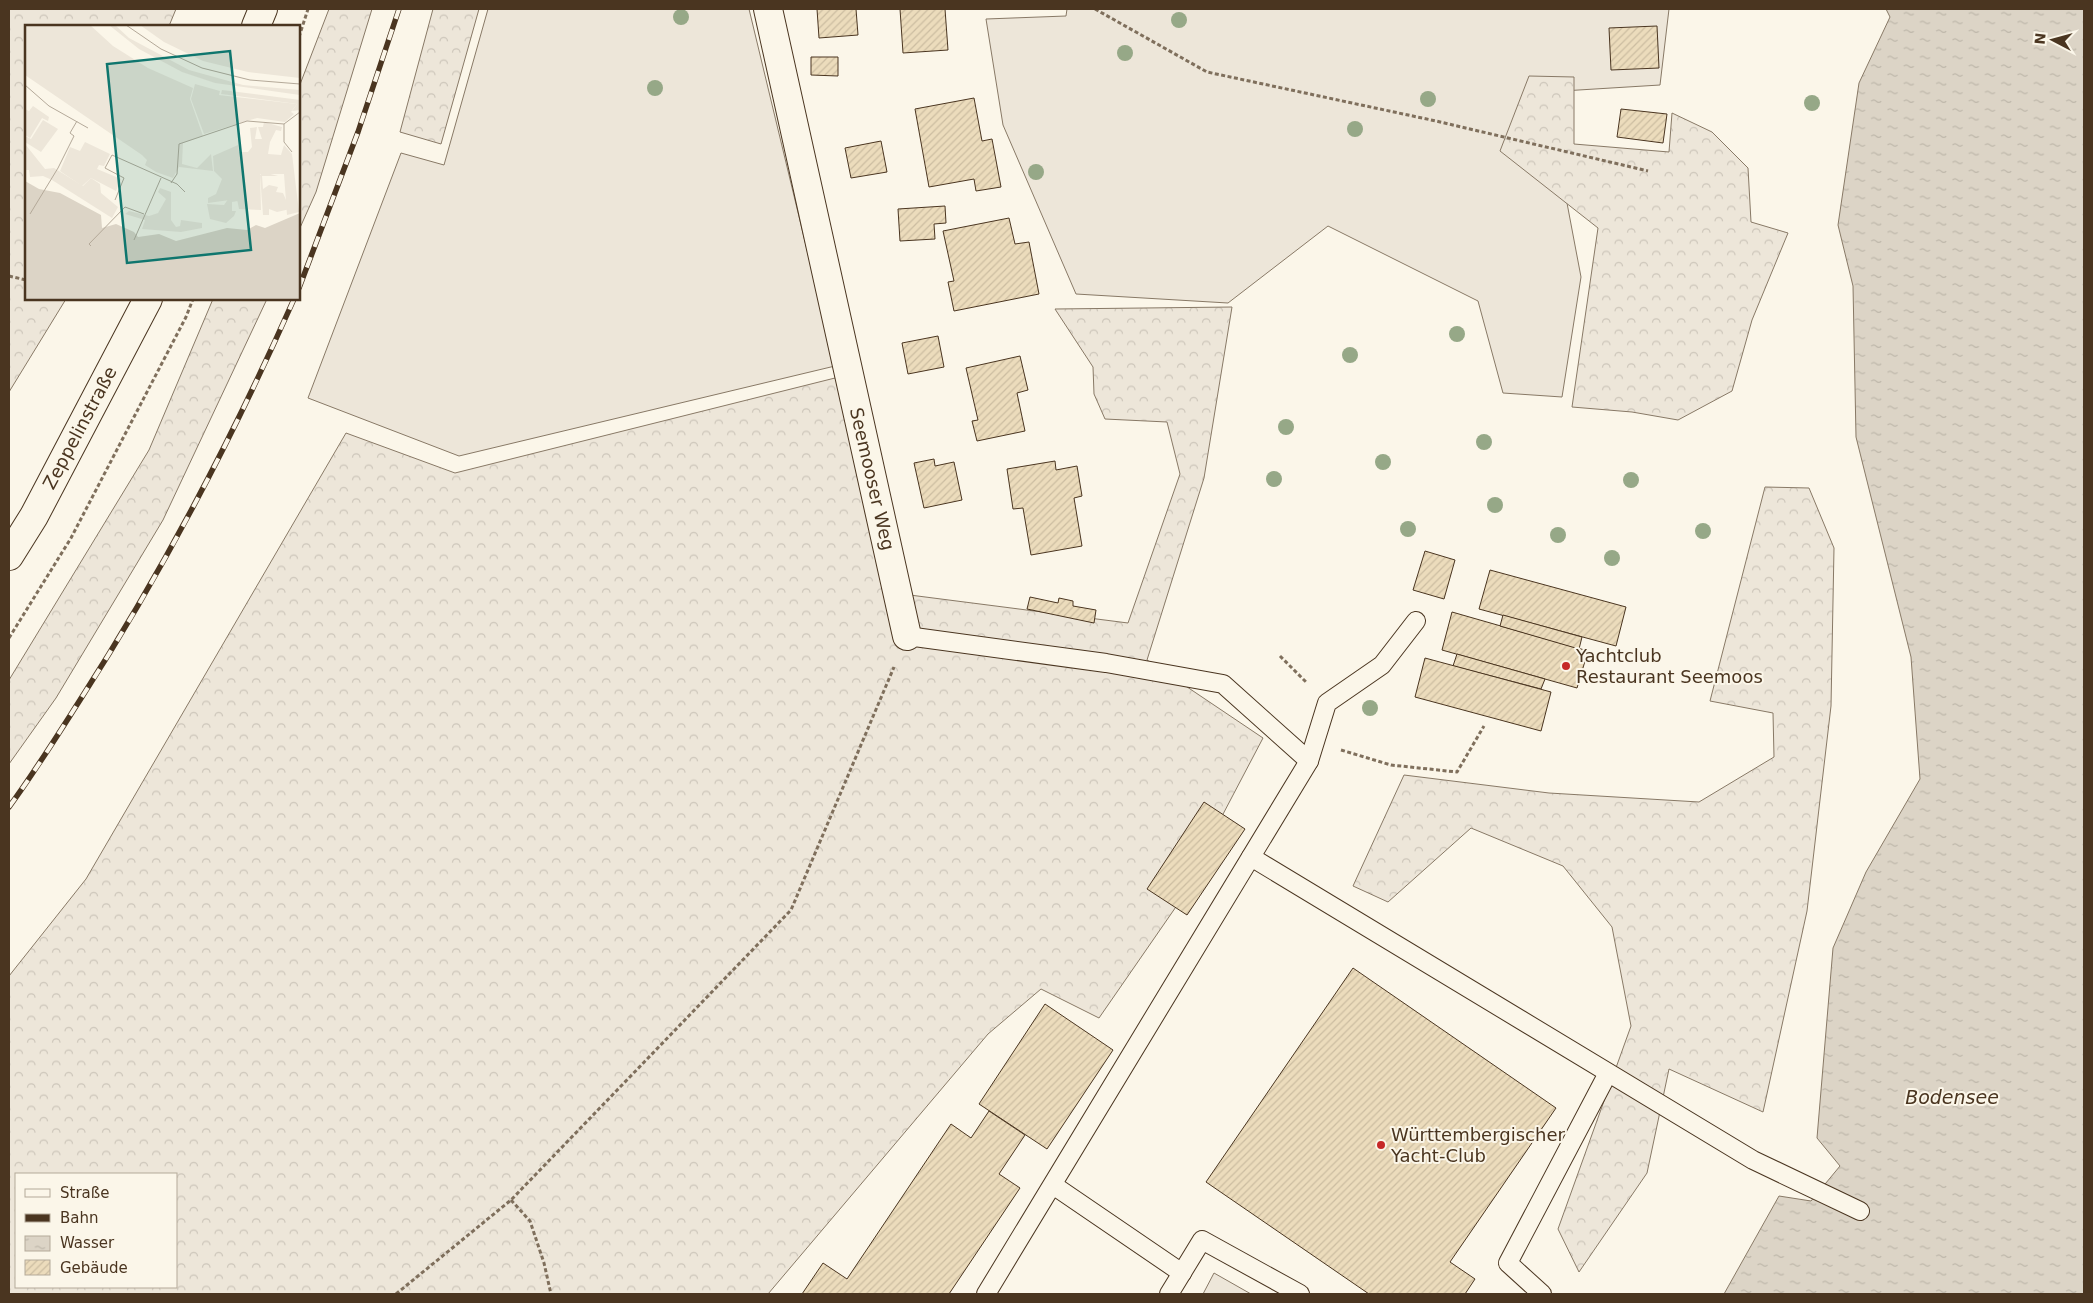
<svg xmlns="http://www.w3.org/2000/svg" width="2093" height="1303" viewBox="0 0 2093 1303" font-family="'DejaVu Sans',sans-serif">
<defs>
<pattern id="forest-crowns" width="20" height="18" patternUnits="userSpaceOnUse" patternTransform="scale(1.25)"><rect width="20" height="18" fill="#ede6d9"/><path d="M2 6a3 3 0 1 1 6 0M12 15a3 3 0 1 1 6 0" fill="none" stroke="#cdc6ba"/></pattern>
<pattern id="water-ripples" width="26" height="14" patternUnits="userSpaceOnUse" patternTransform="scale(1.25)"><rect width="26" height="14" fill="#dcd4c6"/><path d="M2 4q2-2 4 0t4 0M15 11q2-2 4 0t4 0" fill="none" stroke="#beb7aa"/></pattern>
<pattern id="building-hatch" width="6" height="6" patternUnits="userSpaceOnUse" patternTransform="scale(1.25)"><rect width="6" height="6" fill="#ecdcbc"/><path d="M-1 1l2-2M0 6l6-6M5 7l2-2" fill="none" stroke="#ccbda1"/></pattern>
</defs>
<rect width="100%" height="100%" fill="#fbf6e9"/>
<g fill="#ede6d9" stroke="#887966">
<polygon points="488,9 749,9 835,366 459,456 308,398 401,153 444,165"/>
<polygon points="1067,9 1669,9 1660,85 1546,92 1581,277 1562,397 1503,393 1478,301 1328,226 1228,303 1076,294 1003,125 986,19 1066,16"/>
<polygon points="1214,1273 1251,1294 1203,1294"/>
</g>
<g fill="url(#forest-crowns)" stroke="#887966" fill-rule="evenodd">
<polygon points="9,9 176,9 169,26 26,26 26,299 66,299 9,392"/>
<polygon points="329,9 372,9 316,192 299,230 299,87"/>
<polygon points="433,9 479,9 441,144 400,132"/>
<polygon points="1529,76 1574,77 1574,144 1669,152 1672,113 1712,132 1748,168 1751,222 1788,233 1752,320 1732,391 1678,420 1632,412 1572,407 1598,228 1500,151"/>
<polygon points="213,299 267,299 163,520 56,698 9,764 9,680 149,450"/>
<path d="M1232 307 1204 478 1147 660 1263 738 1211 837 1180 901 1099 1018 1041 989 988 1034 768 1294H9V976L86 879 346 433 455 473 855 373 902 594 1128 623 1180 474 1167 422 1105 419 1094 394 1093 367 1055 309ZM16 1174H176V1287H16Z"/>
<polygon points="1765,487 1809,488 1834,548 1831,706 1807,911 1763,1112 1669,1069 1647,1173 1579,1272 1558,1229 1631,1026 1612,927 1563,866 1471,828 1388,902 1353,886 1404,775 1549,793 1699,802 1774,757 1773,713 1710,701"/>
</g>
<polygon fill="url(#water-ripples)" stroke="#887966" points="1886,9 2084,9 2084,1294 1724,1294 1779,1196 1811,1201 1840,1166 1817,1138 1833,948 1866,872 1920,779 1911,657 1856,437 1853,286 1838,225 1859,83 1890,17"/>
<g fill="url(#building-hatch)" stroke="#4a3520">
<polygon points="817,9 856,9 858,35 819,38"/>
<polygon points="900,9 945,9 948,50 903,53"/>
<polygon points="1657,26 1659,68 1611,70 1609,28"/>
<polygon points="811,57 838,57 838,76 811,75"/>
<polygon points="974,98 982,141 992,139 1001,187 976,191 974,179 929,187 915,109"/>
<polygon points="1621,109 1667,114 1663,143 1617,137"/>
<polygon points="881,141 887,172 851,178 845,148"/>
<polygon points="945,206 946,223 934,224 935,239 900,241 898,209"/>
<polygon points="1009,218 1015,244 1029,242 1039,294 954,311 948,282 954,281 943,231"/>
<polygon points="938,336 944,367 908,374 902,343"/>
<polygon points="1020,356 1028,390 1017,393 1025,431 977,441 972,421 978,420 966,368"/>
<polygon points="934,459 935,466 954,462 962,500 924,508 914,463"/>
<polygon points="1055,461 1056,470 1077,466 1082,496 1074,498 1082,546 1031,555 1023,508 1013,509 1007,469"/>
<polygon points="1425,551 1455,560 1444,599 1413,590"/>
<polygon points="1490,570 1626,607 1616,646 1479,609"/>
<polygon points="1030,597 1058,603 1059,598 1073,601 1073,606 1096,610 1094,623 1027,609"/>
<polygon points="1452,612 1588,651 1577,688 1442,650"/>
<polygon points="1503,615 1582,637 1579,649 1500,626"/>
<polygon points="1457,654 1545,679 1541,689 1453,666"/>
<polygon points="1425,658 1551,692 1541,731 1415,697"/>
<polygon points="1204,802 1245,829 1187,915 1147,889"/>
<polygon points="1353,968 1556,1108 1450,1262 1475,1279 1465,1294 1369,1294 1206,1182"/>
<polygon points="1045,1004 1113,1050 1047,1149 979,1104"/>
<polygon points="989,1111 1025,1135 999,1174 1020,1188 949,1294 802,1294 823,1263 847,1279 951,1124 971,1138"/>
</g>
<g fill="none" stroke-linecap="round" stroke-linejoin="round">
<defs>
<g id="lane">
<polyline points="907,636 1106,663 1223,684 1309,761"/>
<polyline points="1251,857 1753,1160 1860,1211"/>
<polyline points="1053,1185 1182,1273"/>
<polyline points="986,1294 1309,761 1327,703 1382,665 1416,621"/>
<polyline points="1169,1294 1202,1240 1300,1294"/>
<polyline points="1542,1294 1508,1263 1608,1073"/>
</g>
<polyline id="street" points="768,9 907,636"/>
<g id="secondary">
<polyline points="256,26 263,9"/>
<polyline points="9,556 34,516 148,299"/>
</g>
</defs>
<use href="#lane" stroke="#4a3520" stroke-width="20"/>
<use href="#street" stroke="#4a3520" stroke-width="30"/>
<use href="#secondary" stroke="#4a3520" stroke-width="30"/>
<g stroke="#7f6f5c" stroke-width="3" stroke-dasharray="4 2.5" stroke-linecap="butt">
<polyline points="1095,9 1207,72 1436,121 1648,171"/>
<polyline points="299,37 308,9"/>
<polyline points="9,276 26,280"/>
<polyline points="9,638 71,538 186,317 193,299"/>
<polyline points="1280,656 1307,683"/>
<polyline points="1341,750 1391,765 1457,772 1484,726"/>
<polyline points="511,1200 530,1221 544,1263 551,1294"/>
<polyline points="396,1294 511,1200 791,910 894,667"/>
</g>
<use href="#lane" stroke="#fbf6e9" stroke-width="18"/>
<use href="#street" stroke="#fbf6e9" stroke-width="28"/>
<use href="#secondary" stroke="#fbf6e9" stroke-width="28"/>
<defs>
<g id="rail">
<polyline points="299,288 358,132 399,9"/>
<path d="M9 807C34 773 57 736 80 700 163 571 232 439 294 299"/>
</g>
</defs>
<use href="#rail" stroke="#4a3520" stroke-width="5.5"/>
<use href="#rail" stroke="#fbf6e9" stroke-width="4" stroke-dasharray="11" stroke-linecap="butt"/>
</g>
<g fill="#96a887">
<circle cx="681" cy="17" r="8"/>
<circle cx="1179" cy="20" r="8"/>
<circle cx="1125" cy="53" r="8"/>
<circle cx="655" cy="88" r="8"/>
<circle cx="1428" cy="99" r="8"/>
<circle cx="1812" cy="103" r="8"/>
<circle cx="1355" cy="129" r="8"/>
<circle cx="1036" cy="172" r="8"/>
<circle cx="1457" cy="334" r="8"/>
<circle cx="1350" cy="355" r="8"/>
<circle cx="1286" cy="427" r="8"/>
<circle cx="1484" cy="442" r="8"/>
<circle cx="1383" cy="462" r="8"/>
<circle cx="1274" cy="479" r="8"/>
<circle cx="1631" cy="480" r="8"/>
<circle cx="1495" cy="505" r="8"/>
<circle cx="1408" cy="529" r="8"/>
<circle cx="1703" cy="531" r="8"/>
<circle cx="1558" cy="535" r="8"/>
<circle cx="1612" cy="558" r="8"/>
<circle cx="1370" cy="708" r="8"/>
</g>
<g fill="#c62828" stroke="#fbf6e9" stroke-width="2">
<circle cx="1566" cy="666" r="5"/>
<circle cx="1381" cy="1145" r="5"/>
</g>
<g text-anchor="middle" stroke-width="4" stroke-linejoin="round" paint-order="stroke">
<g font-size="18" fill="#4a3520" stroke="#fbf6e9">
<text transform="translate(80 428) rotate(-62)" y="6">Zeppelinstraße</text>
<text transform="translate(872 479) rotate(77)" y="6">Seemooser Weg</text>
</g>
<g font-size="18" fill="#4a3520" stroke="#fbf6e9" text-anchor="start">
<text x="1576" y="662">Yachtclub<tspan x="1576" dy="21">Restaurant Seemoos</tspan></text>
<text x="1391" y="1141">Württembergischer<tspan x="1391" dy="21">Yacht-Club</tspan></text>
</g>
<g font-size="19" font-style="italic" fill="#4a3520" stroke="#fbf6e9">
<text x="1952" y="1104">Bodensee</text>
</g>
</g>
<g transform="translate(25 25)">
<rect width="275" height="275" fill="#fbf6e9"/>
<path d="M170 59 195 66 194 70 272 79 266 87 269 89 260 97 232 93 179 109 166 74ZM8 81 24 92 23 96 17 93 5 113 0 110V84L4 86ZM18 95 33 104 16 127 0 117V111L6 114ZM239 97 257 102 256 106 251 105 245 117 243 129 256 130 259 120 267 129 274 187 262 190 259 149H235L236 185 214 184 212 174 183 178V173L191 169 197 154 189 146 188 131 213 120 214 127H223L227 122 225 103 232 102 230 114H237L233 102H238ZM60 117 85 129 79 141 74 140 72 144 96 154 91 166 66 153 57 161 35 146 45 122 55 126Z" fill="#ede6d9"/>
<path d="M0 0H65L88 21 123 43 168 63 165 74 178 111 158 118 157 139 172 143 186 129 188 146 154 142 148 153 131 147 120 140 122 135 117 130 0 50ZM84 0H90L104 13 164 45 218 60 275 65V70L190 58 157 47 114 24ZM115 0H275V53L223 47 178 36 139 17ZM197 65 275 75V85L267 86 272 79 196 69ZM0 119 20 144 29 143 58 161 66 153 75 159 76 168 93 182 87 193 27 155 18 151 5 152 4 145H0ZM238 147 253 151H237L238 164 244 160 253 162 251 167 258 168 265 184 252 187 244 184V190H238L235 150ZM135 163 146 167V195L151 202 155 201 156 195 177 198V203L156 207 117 204 120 195 100 189 104 186 124 191 133 188 141 174 133 167ZM206 170 213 172V176L207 177V186H211L209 191 201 198 185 194 182 179 199 180Z" fill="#ede6d9"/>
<path d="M0 156 14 164 35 168 76 190 77 203 91 199 109 207 113 212 134 209 151 216 202 203 222 205 231 200 240 203 275 188V275H0Z" fill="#dcd4c6"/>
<path fill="none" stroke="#b4a999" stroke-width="1" d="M101 0 136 24 177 43 225 55 275 59M0 60 24 81 63 103M259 99V117L267 127M146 158 152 149 154 119 222 96 259 99 275 87M90 175 99 153 80 143 87 130 152 159 160 167M5 189 33 143 49 111 45 108 52 96M109 215 136 153M66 221 64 219 100 182 119 189"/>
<path fill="#0f766e" fill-opacity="0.15" stroke="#0f766e" stroke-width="2.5" d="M205 26 226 225 102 238 82 39Z"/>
<rect width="275" height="275" fill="none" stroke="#4a3520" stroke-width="2.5"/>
</g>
<rect width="2093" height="1303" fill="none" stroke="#4a3520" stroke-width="20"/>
<rect x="15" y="1173" width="162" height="115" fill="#fbf6e9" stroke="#b4a999"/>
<rect x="25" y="1189" width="25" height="8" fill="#fbf6e9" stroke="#b4a999"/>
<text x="60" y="1198" font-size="15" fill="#4a3520">Straße</text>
<rect x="25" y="1214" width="25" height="8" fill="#4a3520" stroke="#b4a999"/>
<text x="60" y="1223" font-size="15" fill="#4a3520">Bahn</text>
<rect x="25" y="1236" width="25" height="15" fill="url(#water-ripples)" stroke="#b4a999"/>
<text x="60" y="1248" font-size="15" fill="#4a3520">Wasser</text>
<rect x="25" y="1260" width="25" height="15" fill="url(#building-hatch)" stroke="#b4a999"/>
<text x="60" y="1273" font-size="15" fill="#4a3520">Gebäude</text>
<g transform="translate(2053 40) rotate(276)" stroke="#fbf6e9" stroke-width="4" paint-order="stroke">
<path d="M0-4L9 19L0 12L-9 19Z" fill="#4a3520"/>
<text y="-8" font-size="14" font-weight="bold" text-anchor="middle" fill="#4a3520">N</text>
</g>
</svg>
